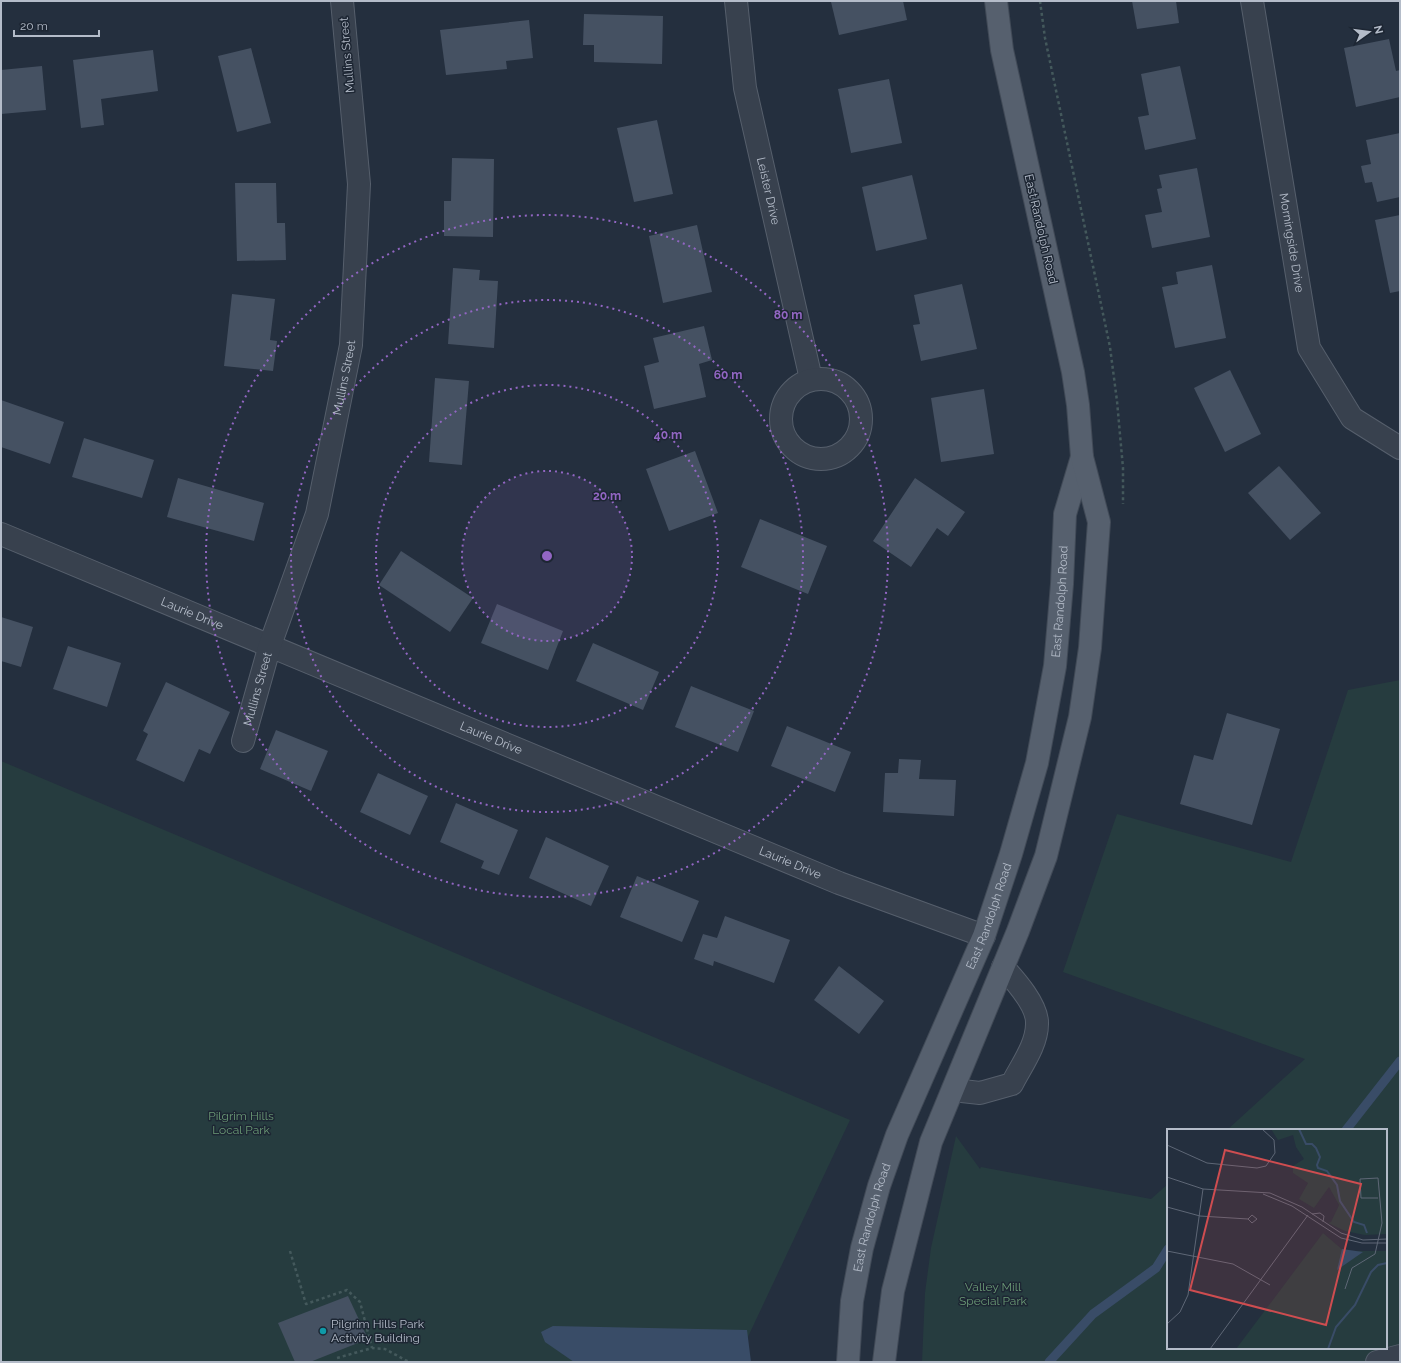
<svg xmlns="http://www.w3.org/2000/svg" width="1401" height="1363" viewBox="0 0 1401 1363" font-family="Raleway,sans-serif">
<rect width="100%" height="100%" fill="#242f3e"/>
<g fill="#263c3f">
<polygon points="1400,680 1400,1362 922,1362 925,1293 931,1248 956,1136 980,1169 981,1167 1151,1199 1168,1184 1168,1348 1386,1348 1386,1130 1227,1130 1305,1059 1063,972 1117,814 1291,862 1348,690"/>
<polygon points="1,761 850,1120 738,1358 739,1362 1,1362"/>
</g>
<polygon fill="#394c67" points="553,1326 747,1330 751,1362 574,1362 545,1342 541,1332"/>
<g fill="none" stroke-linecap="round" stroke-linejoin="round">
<g stroke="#394c67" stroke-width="9">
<polyline points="1346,1130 1400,1061"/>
<polyline points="1049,1362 1093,1314 1156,1268 1168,1249"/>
</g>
</g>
<g fill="#455162">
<polygon points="903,1 907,20 839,35 831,2"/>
<polygon points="1132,1 1176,1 1179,23 1137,29"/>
<polygon points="584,14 663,16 662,64 594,62 594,45 583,45"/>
<polygon points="529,20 533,58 506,61 507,69 446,75 440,30"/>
<polygon points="1389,39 1396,71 1400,70 1400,97 1356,107 1344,48"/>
<polygon points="251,48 271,123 237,132 218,56"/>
<polygon points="153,50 158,91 101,99 104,125 81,128 73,60"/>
<polygon points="42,66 46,110 1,114 1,70"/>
<polygon points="1180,66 1196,139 1145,150 1138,117 1149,115 1141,74"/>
<polygon points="889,79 902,143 851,153 838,89"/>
<polygon points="657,120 673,194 634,202 617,128"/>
<polygon points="1400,133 1400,197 1377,202 1372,182 1365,183 1361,166 1371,164 1366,140"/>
<polygon points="452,158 494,159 493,237 444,236 444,201 451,201"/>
<polygon points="1197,168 1210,237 1152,248 1145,215 1162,212 1157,189 1162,188 1159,175"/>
<polygon points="912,175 927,239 876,251 862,187"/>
<polygon points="235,183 276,183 277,223 285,223 286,260 237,261"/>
<polygon points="1400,215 1400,291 1390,293 1375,220"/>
<polygon points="697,225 712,292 663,303 649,236"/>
<polygon points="1212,265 1226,338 1175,348 1162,287 1178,284 1176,272"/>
<polygon points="453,268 480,270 479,280 498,281 494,348 448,344"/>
<polygon points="962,284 977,349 921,361 913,325 920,324 914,295"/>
<polygon points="232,294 275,299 270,340 277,341 273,371 224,366"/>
<polygon points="704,326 712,360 699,364 706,397 654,409 644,366 659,362 653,338"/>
<polygon points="1230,370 1261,434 1225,452 1194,388"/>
<polygon points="435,378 469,381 462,465 429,462"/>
<polygon points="984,389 994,454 941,462 931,398"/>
<polygon points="1,400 64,422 50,464 1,447"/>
<polygon points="84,438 154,460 142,498 72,477"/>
<polygon points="695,451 718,513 669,531 646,469"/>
<polygon points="1279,466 1321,513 1290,540 1248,493"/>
<polygon points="178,478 264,503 254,541 167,517"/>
<polygon points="915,478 965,512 948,536 937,528 911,567 873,541"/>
<polygon points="760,519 827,546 808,594 741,567"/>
<polygon points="401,551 473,598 450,632 379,585"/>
<polygon points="497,604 563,631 548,670 481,643"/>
<polygon points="1,617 33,627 21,667 1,661"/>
<polygon points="593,643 659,672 643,710 576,681"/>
<polygon points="68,646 121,663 107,707 53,689"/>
<polygon points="166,682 230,712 210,754 199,749 184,782 136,760 148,734 143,731"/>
<polygon points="691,686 754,711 738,752 675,727"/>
<polygon points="1227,713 1280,729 1252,825 1180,804 1194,755 1213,760"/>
<polygon points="787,726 851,752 835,792 771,766"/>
<polygon points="276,730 328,751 311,791 260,769"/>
<polygon points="899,759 921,760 919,779 956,780 954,816 883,812 885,773 898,773"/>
<polygon points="378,773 428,796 410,835 360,812"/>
<polygon points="456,803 518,830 499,875 481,868 484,861 440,842"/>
<polygon points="546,837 609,866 591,906 529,878"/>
<polygon points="637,876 699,901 682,942 620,917"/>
<polygon points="725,916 790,940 774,983 714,961 713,966 694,959 703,934 717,938"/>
<polygon points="839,966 884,1001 859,1034 814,1000"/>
<polygon points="348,1296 368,1339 310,1362 295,1362 278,1323"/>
</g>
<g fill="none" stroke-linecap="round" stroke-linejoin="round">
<defs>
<g id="minor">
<path id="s1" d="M736 1 745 88 811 379"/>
<path id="s2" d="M1252 1 1309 348 1352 418 1400 448"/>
<circle cx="821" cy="419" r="40"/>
<path id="s3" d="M1 534 839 883 984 936"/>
<path id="s4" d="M243 741 270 645 317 514 351 345 359 184 342 1"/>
<path d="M953 1090 980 1093 1012 1084C1021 1066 1037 1045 1037 1024 1038 1006 1015 980 1003 967"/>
<polyline points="1377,1362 1400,1356"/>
</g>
<g id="major">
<path id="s5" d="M848 1362 852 1301 862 1248 879 1186 897 1135 984 936 1011 854 1037 763 1055 666 1062 584 1065 514 1082 457"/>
<polyline points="884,1362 893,1291 931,1142 1018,931 1046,856 1080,717 1090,648 1099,522 1082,457 1078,405 1073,372 1002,50 996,1"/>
</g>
</defs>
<use href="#minor" stroke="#565f6c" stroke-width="24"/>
<use href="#major" stroke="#414a57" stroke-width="24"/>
<g stroke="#44595c" stroke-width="2.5" stroke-dasharray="3 3" stroke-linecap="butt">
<polyline points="1040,1 1045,38 1110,347 1117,401 1123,468 1123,504"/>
<polyline points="290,1251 306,1304 347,1290 360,1302 372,1348"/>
<polyline points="337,1358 372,1348 385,1349 409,1362"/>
</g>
<use href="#minor" stroke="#38414e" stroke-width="22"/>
<use href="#major" stroke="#56606e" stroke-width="22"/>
</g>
<circle cx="547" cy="556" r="85" fill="#9266c3" fill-opacity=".12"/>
<g fill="none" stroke="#9266c3" stroke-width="2" stroke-dasharray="2 4">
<circle cx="547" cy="556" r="85"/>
<circle cx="547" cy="556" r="171"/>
<circle cx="547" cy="556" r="256"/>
<circle cx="547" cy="556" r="341"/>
</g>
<circle fill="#0f9aa8" stroke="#1d2633" stroke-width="1.5" cx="323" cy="1331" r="4"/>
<g text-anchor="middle" stroke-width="3" stroke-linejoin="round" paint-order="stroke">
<g font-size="12" fill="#b4bcc9" stroke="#1d2633">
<text transform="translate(347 55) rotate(-95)" y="4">Mullins Street</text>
<text dy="4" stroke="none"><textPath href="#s1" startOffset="193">Leister Drive</textPath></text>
<text transform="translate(1041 229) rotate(77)" y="4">East Randolph Road</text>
<text dy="4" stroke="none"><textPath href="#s2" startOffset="245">Morningside Drive</textPath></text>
<text dy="4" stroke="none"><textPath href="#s4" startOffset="378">Mullins Street</textPath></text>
<text dy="4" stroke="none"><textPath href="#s5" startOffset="795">East Randolph Road</textPath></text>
<text dy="4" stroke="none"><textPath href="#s3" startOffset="207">Laurie Drive</textPath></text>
<text dy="4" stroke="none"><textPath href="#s4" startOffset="54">Mullins Street</textPath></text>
<text dy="4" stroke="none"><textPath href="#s3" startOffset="531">Laurie Drive</textPath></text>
<text dy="4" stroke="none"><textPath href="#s3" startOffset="855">Laurie Drive</textPath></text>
<text dy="4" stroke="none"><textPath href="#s5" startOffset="471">East Randolph Road</textPath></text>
<text dy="4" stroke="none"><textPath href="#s5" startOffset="147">East Randolph Road</textPath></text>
</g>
<g font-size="12" fill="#6b9a76" stroke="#1d2633">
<text x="241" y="1120">Pilgrim Hills<tspan x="241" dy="14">Local Park</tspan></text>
<text x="993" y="1291">Valley Mill<tspan x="993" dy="14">Special Park</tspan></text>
</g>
<g font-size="12" fill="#b4bcc9" stroke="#1d2633" text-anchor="start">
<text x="331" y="1328">Pilgrim Hills Park<tspan x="331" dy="14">Activity Building</tspan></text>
</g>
</g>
<g transform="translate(1167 1129)">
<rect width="220" height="220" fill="#242f3e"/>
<path d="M104 0H220V105L198 106 178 102 161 94 164 93 172 76 162 58 147 79 132 70 141 54 126 44V37L137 30 129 18 126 6 111 11ZM156 104 177 122H220V220H69Z" fill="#263c3f"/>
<path d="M175 120 196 123 170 141Z" fill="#394c67"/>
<path fill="none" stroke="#394c67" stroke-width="2" d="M132 0 139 15H145L149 19 153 28 150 36 151 39 160 42 170 56 173 72 187 93 197 96 200 104M161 220 169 198 188 176 204 143 211 136 220 134"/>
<path fill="none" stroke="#5e6776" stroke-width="1" d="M0 16 40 34 90 39 99 37 108 24 107 11 95 0M0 48 36 60 103 64 135 78 174 104 196 111 220 110M96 65 125 77 174 109 195 114H220M0 78 33 87 81 90 85 94 90 90 85 86 81 90M145 85 153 84 157 87 156 93M0 122 66 135 103 156M178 160 185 139 208 125 215 94 211 49 193 50 194 69H211M0 195 13 183 21 166 36 60M43 220 141 86"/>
<path fill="#ce4d50" fill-opacity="0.15" stroke="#ce4d50" stroke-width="2" d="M58 21 194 55 159 196 23 161Z"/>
<rect width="220" height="220" fill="none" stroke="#b4bcc9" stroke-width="2"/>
</g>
<circle cx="547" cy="556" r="6" fill="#9266c3" stroke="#1d2633" stroke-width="2"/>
<g font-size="12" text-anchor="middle" font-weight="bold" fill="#9266c3" stroke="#1d2633" stroke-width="3" stroke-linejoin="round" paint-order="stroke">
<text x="788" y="319">80 m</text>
<text x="728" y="379">60 m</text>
<text x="668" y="439">40 m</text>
<text x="607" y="500">20 m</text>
</g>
<rect width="1401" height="1363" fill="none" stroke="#b4bcc9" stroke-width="4"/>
<g transform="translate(1369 32) rotate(76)" stroke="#1d2633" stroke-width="3" paint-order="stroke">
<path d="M0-3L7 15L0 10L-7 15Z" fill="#b4bcc9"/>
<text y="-6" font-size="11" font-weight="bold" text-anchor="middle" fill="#b4bcc9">N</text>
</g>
<path d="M14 30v6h85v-6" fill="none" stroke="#b4bcc9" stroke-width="2"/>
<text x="20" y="30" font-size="12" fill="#b4bcc9" stroke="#1d2633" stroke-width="3" paint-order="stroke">20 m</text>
</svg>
